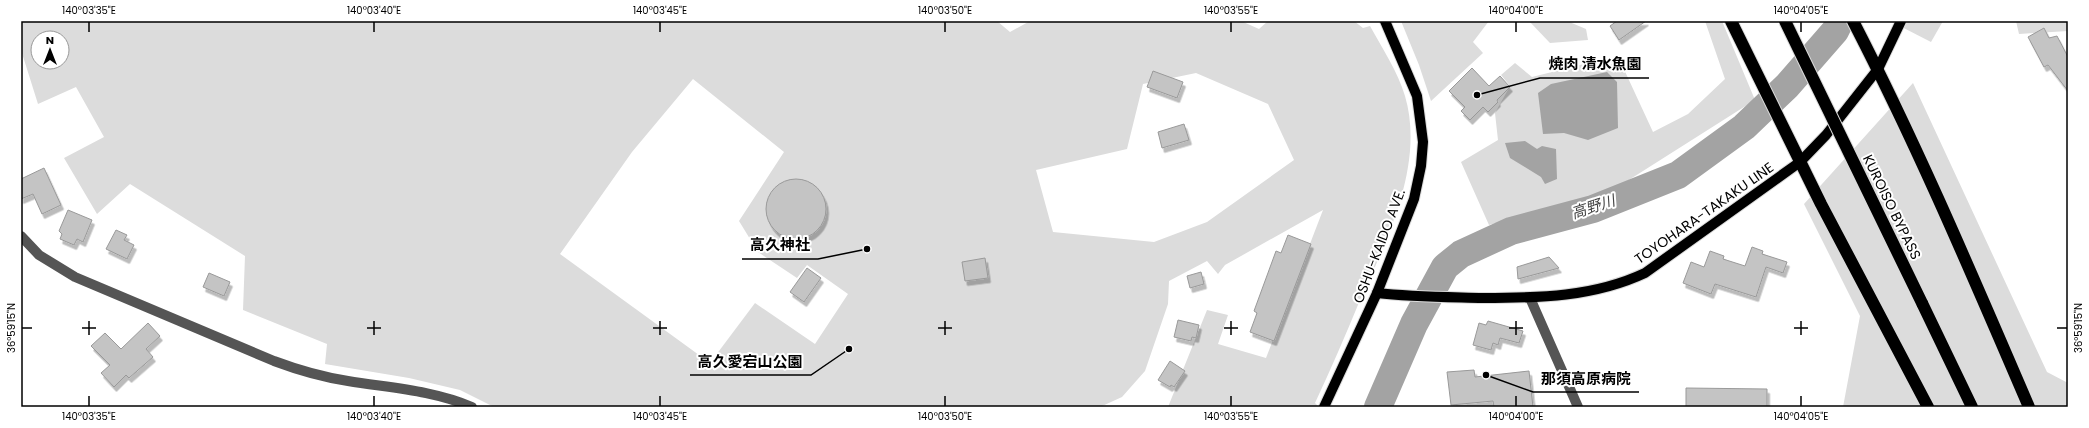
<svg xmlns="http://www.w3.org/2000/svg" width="2089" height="428" viewBox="0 0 2089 428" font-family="Poppins,'Noto Sans JP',sans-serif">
<defs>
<filter id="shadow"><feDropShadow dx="2.5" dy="4.5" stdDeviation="0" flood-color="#0004"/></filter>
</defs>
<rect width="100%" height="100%" fill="#fff"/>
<g fill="#dcdcdc" fill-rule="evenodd">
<path d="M21 21H997L1010 32 1030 21H1241L1259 29 1268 21H1354L1363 28 1370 26C1382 48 1398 72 1405 96 1425 164 1387 240 1360 300 1346 334 1331 369 1315 403L1319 407H1168L1207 310 1228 315 1218 344 1266 358 1323 210 1225 265 1218 274 1207 261 1169 281 1168 304 1145 371 1122 397 1100 407H494L460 390 409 378 325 364 327 344 243 310 245 256 130 184 97 214 64 158 104 137 76 87 38 104 21 50ZM38 38H62V62H38ZM1196 73 1268 104 1294 160 1207 222 1154 242 1053 232 1036 170 1127 149 1143 84ZM693 79 784 152 739 221 758 252 797 278 807 265 848 294 815 344 755 303 710 363 560 254 632 152Z"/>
<polygon points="1401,21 1489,21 1473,42 1483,53 1431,101 1419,65"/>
<polygon points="1529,21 1567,21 1586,29 1588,40 1550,43"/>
<polygon points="1705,21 1722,21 1755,100 1613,190 1489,225 1461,162 1498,140 1495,113 1510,86 1501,75 1515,63 1532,77 1588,63 1622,65 1653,132 1688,114 1725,79"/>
<polygon points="1890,21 1943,21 1931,42"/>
<polygon points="2016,21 2068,21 2068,31 2019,34"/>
<polygon points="1913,83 2047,372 2068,383 2068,407 1843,407 1860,316 1804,204"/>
</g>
<g fill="#a3a3a3">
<polygon points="1607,72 1617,82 1618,128 1588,140 1564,133 1543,134 1538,93 1551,84"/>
<polygon points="1525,141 1537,149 1542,146 1556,149 1557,179 1545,184 1541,177 1510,158 1505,143"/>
</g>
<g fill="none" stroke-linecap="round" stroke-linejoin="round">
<polyline stroke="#a3a3a3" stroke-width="28" points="1378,407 1414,324 1445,267 1461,254 1511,231 1593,209 1678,175 1744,127 1787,86 1835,31 1840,21"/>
</g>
<g fill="#c4c4c4" stroke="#999" filter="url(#shadow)">
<polygon points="1617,21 1646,21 1619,40 1610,26"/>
<polygon points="2044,28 2049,38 2057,36 2068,57 2068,91 2048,65 2044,67 2028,37"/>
<polygon points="1472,68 1489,86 1500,76 1510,87 1497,100 1498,102 1488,112 1483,107 1470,120 1461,111 1465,107 1449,91"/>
<polygon points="1153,71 1183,82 1177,98 1147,87"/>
<polygon points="1184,124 1189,140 1162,148 1158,132"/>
<polygon points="44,168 61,205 42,214 33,194 21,199 21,179"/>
<circle cx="796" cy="209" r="30"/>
<polygon points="68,210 92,220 83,242 77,239 74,245 60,239 62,234 59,231"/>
<polygon points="116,230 127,235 124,240 134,245 127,259 106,249"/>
<polygon points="1288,235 1311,244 1274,341 1250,332 1257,313 1254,311 1276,251 1281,253"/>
<polygon points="1752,247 1763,251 1762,254 1787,262 1783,273 1766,267 1756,297 1715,284 1711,294 1683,283 1691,262 1704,267 1710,251 1724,256 1723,259 1745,266"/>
<polygon points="1549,257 1559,268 1518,279 1517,267"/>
<polygon points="985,258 988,278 965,281 962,262"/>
<polygon points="807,268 821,278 804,302 790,292"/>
<polygon points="1201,272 1204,284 1190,288 1187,276"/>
<polygon points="209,273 230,282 224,296 203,287"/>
<polygon points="1178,320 1199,325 1196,338 1192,337 1191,341 1174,337"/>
<polygon points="1488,321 1523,331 1519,343 1500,338 1498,345 1493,343 1491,350 1473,345 1479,323 1486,325"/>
<polygon points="148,323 160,336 146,349 153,357 129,378 126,375 114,387 101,373 110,365 91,346 105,333 121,349"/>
<polygon points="1170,361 1185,371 1174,387 1171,385 1170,387 1158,380"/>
<polygon points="1474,370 1475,377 1529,371 1533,407 1494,407 1493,401 1451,405 1447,372"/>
<polygon points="1686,388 1767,389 1767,407 1686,407"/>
</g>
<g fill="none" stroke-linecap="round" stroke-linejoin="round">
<defs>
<g id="major">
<path d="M1377 293C1412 297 1448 297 1483 298 1539 298 1594 297 1645 273L1800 162 1826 135 1878 69 1901 21"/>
<polyline points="1324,407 1377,293 1414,199 1421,166 1423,142 1417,96 1385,21"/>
</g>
<g id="highway">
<polyline points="1731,21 1821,204 1928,407"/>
<path d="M1853 21C1918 147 1973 277 2029 407"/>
<polyline points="1922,303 1972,407"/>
</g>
</defs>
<use href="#major" stroke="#dbdbdb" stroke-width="12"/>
<use href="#highway" stroke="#dbdbdb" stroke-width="14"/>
<g stroke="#555" stroke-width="10">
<path d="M21 236 39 255 75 277 274 361C298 370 322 377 348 381 390 388 432 390 472 407"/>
<polyline points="1530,298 1578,407"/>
</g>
<use href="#major" stroke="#000" stroke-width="10"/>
<use href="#highway" stroke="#000" stroke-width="12"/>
<defs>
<polyline id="highway-bridge" points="1785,21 1922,303"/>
</defs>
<use href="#highway-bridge" stroke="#dbdbdb" stroke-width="14" stroke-linecap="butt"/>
<use href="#highway-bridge" stroke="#000" stroke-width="12"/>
</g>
<path fill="none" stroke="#000" stroke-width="1.5" d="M89 22V32M374 22V32M660 22V32M945 22V32M1231 22V32M1516 22V32M1801 22V32M89 321V335M374 321V335M660 321V335M945 321V335M1231 321V335M1516 321V335M1801 321V335M22 328H32M82 328H96M367 328H381M653 328H667M938 328H952M1224 328H1238M1509 328H1523M1794 328H1808M2057 328H2067M89 396V406M374 396V406M660 396V406M945 396V406M1231 396V406M1516 396V406M1801 396V406"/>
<g text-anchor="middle" stroke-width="4" stroke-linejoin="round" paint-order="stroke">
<g font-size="14" fill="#000" stroke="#fff">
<text transform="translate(1892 207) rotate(64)" y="5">KUROISO BYPASS</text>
<text transform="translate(1704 213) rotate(-35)" y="5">TOYOHARA-TAKAKU LINE</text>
<text transform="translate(1379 246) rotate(-69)" y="5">OSHU-KAIDO AVE.</text>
</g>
<g font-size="15" font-style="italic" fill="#444" stroke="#fff">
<text transform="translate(1593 207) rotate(-18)" y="5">高野川</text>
</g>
</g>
<path fill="none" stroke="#000" stroke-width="1.5" d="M1477 95L1540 78H1649M867 249L818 259H742M849 349L811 375H690M1486 375L1533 392H1639"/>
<g fill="#000" stroke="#fff" stroke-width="1.5">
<circle cx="1477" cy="95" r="4"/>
<circle cx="867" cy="249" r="4"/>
<circle cx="849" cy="349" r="4"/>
<circle cx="1486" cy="375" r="4"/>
</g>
<g font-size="15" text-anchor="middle" font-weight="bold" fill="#000" stroke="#fff" stroke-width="4" stroke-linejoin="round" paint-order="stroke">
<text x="1595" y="69">焼肉 清水魚園</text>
<text x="780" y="250">高久神社</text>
<text x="750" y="367">高久愛宕山公園</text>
<text x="1586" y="384">那須高原病院</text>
</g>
<rect width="2089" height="428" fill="none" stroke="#ffffff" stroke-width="44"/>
<g transform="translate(50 50)"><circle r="19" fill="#ffffff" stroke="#999999"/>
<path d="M0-3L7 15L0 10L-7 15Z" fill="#000000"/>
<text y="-6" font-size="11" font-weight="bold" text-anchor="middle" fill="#000000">N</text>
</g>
<rect x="22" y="22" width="2045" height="384" fill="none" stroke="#000" stroke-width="1.5"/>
<g font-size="10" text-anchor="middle" fill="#000">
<text x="89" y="14">140°03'35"E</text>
<text x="374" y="14">140°03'40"E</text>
<text x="660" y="14">140°03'45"E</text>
<text x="945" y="14">140°03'50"E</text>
<text x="1231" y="14">140°03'55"E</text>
<text x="1516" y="14">140°04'00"E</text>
<text x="1801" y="14">140°04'05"E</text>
<text transform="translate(11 328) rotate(-90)" y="4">36°59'15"N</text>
<text transform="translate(2078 328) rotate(-90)" y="4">36°59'15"N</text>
<text x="89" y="420">140°03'35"E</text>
<text x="374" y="420">140°03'40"E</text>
<text x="660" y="420">140°03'45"E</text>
<text x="945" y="420">140°03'50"E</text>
<text x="1231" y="420">140°03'55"E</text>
<text x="1516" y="420">140°04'00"E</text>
<text x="1801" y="420">140°04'05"E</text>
</g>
</svg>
